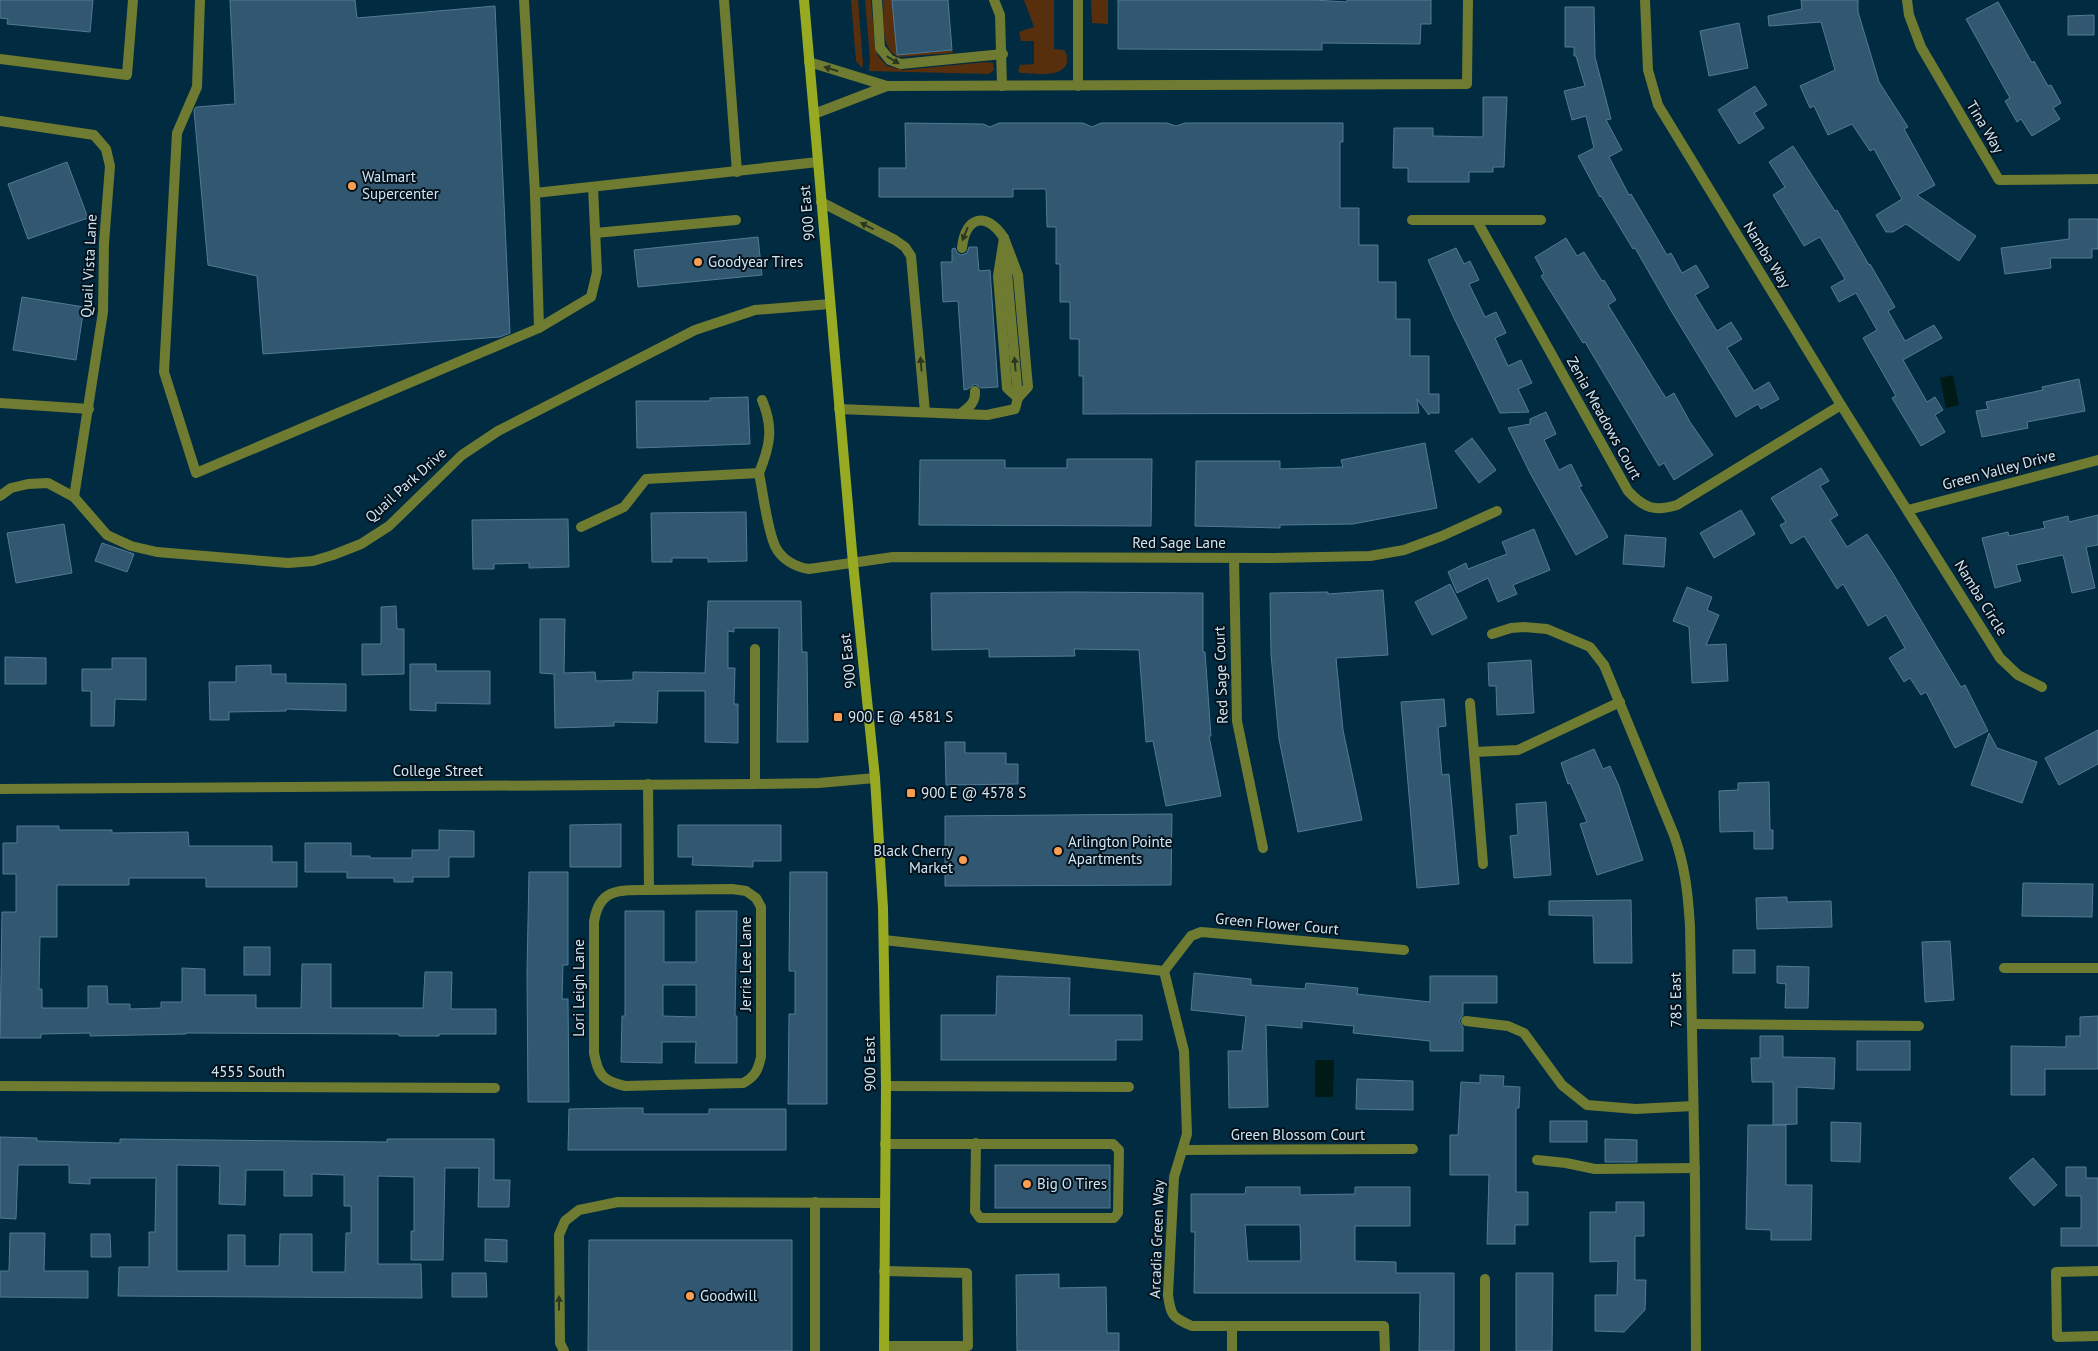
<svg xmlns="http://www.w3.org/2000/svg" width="2098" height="1351" viewBox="0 0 2098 1351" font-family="'PT Sans',sans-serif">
<rect width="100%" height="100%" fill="#012b41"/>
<g fill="#572f0d">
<polygon points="851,0 858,0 863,64 862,68 856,61"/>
<polygon points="865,0 871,0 875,48 878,56 887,66 904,70 986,62 993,63 994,70 989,74 869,71 870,58"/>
<path d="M883 0H892L897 55 952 50 953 53 899 57C880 51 884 16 883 0Z"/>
<path d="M1024 0H1054V49L1064 50C1067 53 1067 56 1067 61 1065 79 1033 73 1020 73L1018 71 1020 65 1034 64V41H1021L1019 32 1034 27Z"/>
<polygon points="1091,0 1108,0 1108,24 1092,23"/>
</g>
<g fill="#021a15">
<polygon points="1953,375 1959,405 1946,408 1940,378"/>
<polygon points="1315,1060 1334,1060 1333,1097 1315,1097"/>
</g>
<g fill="#315870" stroke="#527a94" fill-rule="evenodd">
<polygon points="0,0 93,0 90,32 7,24 8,19 0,18"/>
<polygon points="230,0 355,0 357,18 495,6 510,333 500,337 263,354 257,276 208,265 194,110 196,107 235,104"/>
<polygon points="892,0 948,0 952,50 897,55"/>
<polygon points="1118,0 1314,0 1347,2 1347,0 1431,0 1431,24 1421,24 1420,44 1322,43 1322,50 1118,49"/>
<polygon points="1801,0 1858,0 1858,12 1879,82 1908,127 1904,129 1935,185 1917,195 1976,236 1959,261 1906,224 1893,232 1886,232 1876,215 1902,199 1874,149 1870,151 1852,124 1828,135 1814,106 1810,108 1800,86 1835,70 1821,22 1769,26 1768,16 1802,9"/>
<polygon points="1998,2 2032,63 2034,61 2048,86 2051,85 2061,103 2053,108 2060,119 2032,136 2021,119 2017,122 2005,101 2010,98 1966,19"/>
<polygon points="1565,7 1594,7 1595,57 1611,119 1606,120 1622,150 1609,157 1629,195 1631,194 1667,255 1671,253 1682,273 1696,265 1709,287 1695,295 1717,331 1731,322 1742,339 1727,348 1754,391 1769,382 1779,399 1761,409 1758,404 1736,417 1670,309 1635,248 1633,249 1601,196 1600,197 1578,156 1594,148 1586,116 1572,120 1564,91 1585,86 1576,56 1574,56 1574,47 1565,47"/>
<polygon points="2094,15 2094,35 2068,35 2068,16"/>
<polygon points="1739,23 1748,68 1709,76 1700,31"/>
<polygon points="1755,86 1767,105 1754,113 1764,128 1739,144 1718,110"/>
<polygon points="1483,97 1507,97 1504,167 1493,167 1493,172 1469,172 1469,182 1408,182 1408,168 1393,168 1394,128 1433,128 1433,136 1483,137"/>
<polygon points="905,123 983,124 990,127 999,123 1083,123 1092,127 1101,123 1167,123 1176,126 1185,123 1343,123 1343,142 1340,142 1340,208 1359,208 1359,245 1378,245 1378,282 1396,282 1396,319 1410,319 1410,356 1429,356 1429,394 1439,394 1439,413 1429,413 1429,415 1417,399 1419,413 1083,414 1083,376 1079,376 1079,339 1070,339 1070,302 1060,302 1060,264 1056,264 1056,227 1047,227 1046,189 1013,189 1013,197 879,197 879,168 906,168"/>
<polygon points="1793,146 1835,211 1837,210 1869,265 1870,264 1895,307 1888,311 1905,341 1934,325 1942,338 1903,360 1927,402 1935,397 1943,410 1935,415 1945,432 1921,446 1892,398 1896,396 1863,338 1877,330 1856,293 1839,302 1831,287 1845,279 1820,237 1804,246 1773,195 1785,187 1769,162"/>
<polygon points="67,162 88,218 28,239 8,184"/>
<polygon points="2069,219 2098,219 2098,249 2092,249 2092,258 2050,258 2051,268 2005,274 2001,248 2069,239"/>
<polygon points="758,237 762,275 638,287 634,250"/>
<polygon points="1566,238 1577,256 1584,252 1602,281 1604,280 1616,300 1608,305 1655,381 1666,398 1674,393 1690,422 1713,455 1674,480 1664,463 1659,466 1585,342 1583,343 1541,276 1544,274 1535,257"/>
<polygon points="969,247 977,247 979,271 990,270 998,387 981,388 975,384 968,389 964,390 958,301 943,302 941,262 952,262 952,249 955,248 957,253 961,255 967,253"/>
<polygon points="1456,248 1464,264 1470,261 1479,280 1469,284 1485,317 1496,312 1506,333 1495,338 1508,366 1521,360 1532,383 1518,389 1529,412 1500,413 1453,316 1428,260"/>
<polygon points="22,297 84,307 76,360 13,350"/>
<polygon points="2079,379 2085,411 2027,422 2028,428 1982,437 1976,411 1988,409 1986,402 2043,390 2042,387"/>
<polygon points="748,397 750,444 637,448 636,401 710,401 710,398"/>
<polygon points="1546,412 1556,434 1544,440 1559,470 1571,464 1582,486 1579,487 1608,537 1576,555 1530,473 1508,428 1530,424 1530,419"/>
<polygon points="1472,438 1496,470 1479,483 1455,451"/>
<polygon points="1425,443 1437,508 1353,524 1280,525 1280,528 1195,526 1196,461 1280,461 1280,469 1343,467 1341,460"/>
<polygon points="1067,459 1152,459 1151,526 919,525 920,460 1005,460 1005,468 1067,468"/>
<polygon points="1821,468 1829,481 1820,486 1838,515 1830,520 1847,547 1867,534 1892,572 1961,687 1965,685 1988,731 1955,748 1926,692 1921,695 1910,678 1904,682 1889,658 1905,648 1886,615 1868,626 1843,584 1837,589 1804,536 1791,544 1780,525 1786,522 1771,498"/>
<polygon points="1741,510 1755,534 1714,558 1700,533"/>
<polygon points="746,512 747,561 708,562 708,558 672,558 672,562 652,562 651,513"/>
<polygon points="2098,515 2098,545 2086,547 2095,588 2072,593 2063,555 2016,565 2021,581 1995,588 1982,538 2008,532 2009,536 2045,528 2043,522 2068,516 2069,522"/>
<polygon points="568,519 569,567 529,568 529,563 494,564 494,569 473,569 472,520"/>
<polygon points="64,524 72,573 16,583 7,533"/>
<polygon points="1534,529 1550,570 1513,585 1517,594 1498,602 1488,578 1457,593 1448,572 1466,563 1468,569 1507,554 1502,542"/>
<polygon points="1625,535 1666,538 1664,567 1623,564"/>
<polygon points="102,543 134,554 127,572 95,561"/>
<polygon points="1450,584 1467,618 1432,635 1415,602"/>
<polygon points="1687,587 1712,597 1707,610 1719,615 1706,645 1726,644 1728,681 1692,683 1689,627 1673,621"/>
<polygon points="1383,590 1388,655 1336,658 1343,730 1362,820 1298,832 1279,739 1271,655 1270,593 1328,592 1328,594"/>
<polygon points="1074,592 1203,593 1203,652 1205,652 1211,736 1209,736 1221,796 1166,806 1153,741 1146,742 1139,650 1074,649 1075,656 989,657 989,649 932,650 931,593"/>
<polygon points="708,601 801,601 802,652 807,652 808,742 777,742 779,628 734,628 734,632 728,631 728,668 735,668 734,704 738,704 738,743 705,742 705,691 658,691 657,723 614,722 614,726 555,728 554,674 540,673 540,619 565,619 564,673 595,672 596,681 633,680 633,672 705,673"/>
<polygon points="396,606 397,629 404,629 404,674 362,675 362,644 381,644 381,607"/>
<polygon points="5,657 46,658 46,684 5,684"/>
<polygon points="112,658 146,658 146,700 115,699 114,726 91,726 91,691 82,691 82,669 112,669"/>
<polygon points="1531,660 1534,713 1497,715 1496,686 1489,686 1488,663"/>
<polygon points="410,664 436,664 436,671 490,671 490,704 436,703 436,711 410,710"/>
<polygon points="271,665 271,674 286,674 286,683 346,684 346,711 286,709 286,711 229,712 229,720 210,720 209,682 236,682 236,666"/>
<polygon points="1444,699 1446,726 1438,727 1442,775 1449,774 1459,884 1417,888 1401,702"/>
<polygon points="2098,730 2098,764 2059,785 2045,758"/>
<polygon points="1989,733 1997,748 2037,762 2022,803 1971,785"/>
<polygon points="945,742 965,742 965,753 1006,753 1006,764 1018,764 1018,784 946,785"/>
<polygon points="1594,749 1603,769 1610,766 1619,786 1643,860 1597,875 1580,824 1587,822 1570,783 1568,784 1561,763"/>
<polygon points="1769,782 1770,830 1773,830 1773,849 1754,849 1754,831 1720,832 1719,791 1738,790 1738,783"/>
<polygon points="1546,802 1551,875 1514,878 1510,836 1518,835 1516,804"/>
<polygon points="1172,814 1171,885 945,886 945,816"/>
<polygon points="621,824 621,867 570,867 570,825"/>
<polygon points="678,825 781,825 781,861 753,861 753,867 692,865 693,857 678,857"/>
<polygon points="17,826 59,826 59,830 112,830 112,833 188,832 189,846 272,846 272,862 297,862 297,887 206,887 206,878 129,878 129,885 57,885 57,937 40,937 39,989 42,989 42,1008 88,1008 88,986 107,986 108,1004 130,1004 130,1009 161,1008 161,1002 182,1002 182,968 205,969 205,995 256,995 256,1008 301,1008 302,964 331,964 331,1008 423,1008 425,972 452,972 451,1009 496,1009 496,1034 439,1034 439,1036 399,1036 399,1034 186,1033 186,1034 90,1036 90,1033 41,1034 41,1038 0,1038 2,912 16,912 16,874 3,874 3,843 17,843"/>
<polygon points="439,830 474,831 474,857 449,857 449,877 413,877 413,882 394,882 394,878 347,878 347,872 305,872 305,843 351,843 351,856 370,856 370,858 412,858 412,850 439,850"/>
<polygon points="529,872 568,872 568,965 563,965 562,999 568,999 569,1102 528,1102 527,972"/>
<polygon points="790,872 827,872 827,1104 788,1104 789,1014 795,1014 795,971 789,971"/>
<polygon points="2023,883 2093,884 2092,917 2022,916"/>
<polygon points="1787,897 1787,902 1831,901 1832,927 1757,929 1756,898"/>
<polygon points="1631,900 1632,963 1594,963 1593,916 1549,915 1549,901"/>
<path d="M625 911H664V962H696V911H737L735 1016H737V1063H695L696 1042H662V1063L621 1062 622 1016H625ZM663 985H696V1017L663 1016Z"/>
<polygon points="1950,941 1954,1000 1925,1002 1922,942"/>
<rect x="244" y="947" width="26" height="28"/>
<rect x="1733" y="950" width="22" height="23"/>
<polygon points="1777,966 1809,967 1808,1008 1785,1008 1786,984 1777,983"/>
<polygon points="1194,973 1251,979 1251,985 1305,989 1306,983 1358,988 1357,994 1430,1002 1430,976 1497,976 1497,1003 1463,1003 1463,1015 1459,1021 1463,1027 1463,1051 1430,1051 1430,1041 1353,1033 1354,1026 1302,1021 1302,1028 1266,1025 1268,1107 1229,1108 1228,1051 1242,1051 1246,1016 1191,1010"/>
<polygon points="997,976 1070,978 1069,1015 1142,1015 1142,1040 1116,1040 1116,1060 941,1060 941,1015 996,1015"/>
<polygon points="2098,1016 2098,1069 2045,1069 2045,1095 2011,1095 2011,1046 2066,1047 2066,1036 2080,1036 2080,1017"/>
<polygon points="1760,1036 1783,1036 1783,1057 1835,1058 1834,1089 1797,1087 1797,1124 1773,1125 1773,1082 1752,1082 1751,1058 1760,1058"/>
<rect x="1857" y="1041" width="53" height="29"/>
<polygon points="1480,1075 1504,1076 1503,1086 1520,1087 1519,1108 1516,1108 1516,1192 1528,1192 1528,1225 1515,1225 1515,1244 1487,1244 1489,1175 1450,1175 1450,1135 1458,1135 1461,1082 1480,1083"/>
<polygon points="1357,1079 1413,1081 1413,1110 1356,1109"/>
<polygon points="621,1108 643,1108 643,1114 709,1114 709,1109 786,1109 786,1150 568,1150 569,1109"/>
<rect x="1550" y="1121" width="37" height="21"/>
<polygon points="1831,1122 1861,1123 1860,1162 1831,1161"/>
<polygon points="1748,1125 1786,1125 1786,1185 1812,1185 1811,1240 1771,1240 1771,1230 1746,1229"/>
<path d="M0 1137 37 1138V1141L120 1143V1139L387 1142V1139H494V1180H510L509 1207H478L479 1168H445L443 1260H411V1231H414V1177L378 1176V1264H421L422 1298 118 1296 119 1267H149V1232H155L156 1178H90V1184L69 1183V1165H18L16 1219 0 1218ZM177 1165 220 1166 219 1204 245 1205 246 1170H284V1196H312V1174L344 1175V1206H351V1233H346L345 1272H312V1234H280L279 1266H245V1235H228V1271H177Z"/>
<polygon points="1605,1139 1637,1140 1637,1162 1605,1162"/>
<polygon points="2033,1158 2057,1185 2034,1206 2009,1178"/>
<rect x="995" y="1165" width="115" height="43"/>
<polygon points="2066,1167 2086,1167 2086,1178 2098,1178 2098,1246 2061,1246 2061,1228 2081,1228 2081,1196 2066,1196"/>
<path d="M1246 1187H1300V1195L1355 1194V1187H1410V1226H1355V1261L1396 1262V1273H1454V1351H1419L1420 1293H1194L1195 1232H1191V1194H1245ZM1245 1225H1300L1301 1261H1248Z"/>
<polygon points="1616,1202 1644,1202 1644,1236 1635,1236 1635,1280 1646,1280 1645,1310 1624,1332 1595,1331 1595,1295 1617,1295 1618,1261 1590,1262 1590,1212 1616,1212"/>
<polygon points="10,1233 45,1233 44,1271 88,1271 88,1298 0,1297 0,1271 9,1271"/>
<polygon points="91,1234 110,1234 111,1257 91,1257"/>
<polygon points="485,1239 507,1240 507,1262 485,1261"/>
<polygon points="589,1240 792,1240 792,1351 588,1351"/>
<polygon points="452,1273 486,1273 487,1297 452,1297"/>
<polygon points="1516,1273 1553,1273 1552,1351 1516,1351"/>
<polygon points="1059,1274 1059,1288 1106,1287 1107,1333 1119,1333 1119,1351 1017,1351 1016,1275"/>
</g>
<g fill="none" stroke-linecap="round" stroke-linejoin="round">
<g stroke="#6f7b30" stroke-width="10">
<polyline points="200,0 197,87 177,133 164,372 196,473 539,328 535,193 818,162"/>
<polyline points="524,0 535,193"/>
<polyline points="724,0 737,172"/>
<polyline points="877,0 880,48 890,60 901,64 1003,54"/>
<polyline points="994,0 1000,15 1002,86"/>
<polyline points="1078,0 1078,86"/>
<polyline points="809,62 887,86 1467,84 1468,0"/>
<polyline points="814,114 887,86"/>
<polyline points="821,202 895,240 905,247 911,256 925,412"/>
<polyline points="595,233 736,220"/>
<polygon points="1004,238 1018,275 1028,387 1018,398 1007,388 998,276"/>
<polyline points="539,328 591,297 597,272 593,187"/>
<path d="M839 409 987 415 1015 409 1018 398 1004 238C987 211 965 216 962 248"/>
<path d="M960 414C968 408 976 403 975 391"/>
<path d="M759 473C770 446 774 428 762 400"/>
<polyline points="1492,634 1511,628 1524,627 1547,629 1590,647 1604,665"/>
<polyline points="1470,703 1483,864"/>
<polyline points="1474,752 1518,750 1620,702"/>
<polyline points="1466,1021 1508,1026 1524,1033 1562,1085 1587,1105 1636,1109 1693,1106"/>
<polyline points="1692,1024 1919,1026"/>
<polyline points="886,1086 1129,1087"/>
<polyline points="885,1144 1113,1144 1119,1150 1118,1213 1114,1218 980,1218 975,1211 976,1143"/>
<polyline points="1537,1160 1566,1163 1595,1169 1695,1168"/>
<polyline points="2098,1271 2056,1272 2057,1337 2098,1336"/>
<polyline points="884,1346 968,1346 967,1273 884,1271"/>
<polyline points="564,1351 560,1343 559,1235 565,1221 579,1210 618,1202 885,1203"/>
<polyline points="815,1351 815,1202"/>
</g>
<g stroke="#6f7b30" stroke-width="10">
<polyline points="1645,0 1648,70 1658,105 1841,405 2000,658 2018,675 2042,687"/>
<polyline points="1907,0 1909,15 1921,47 1999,180 2098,179"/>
<polyline points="0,59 127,75 133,0"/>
<polyline points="0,121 94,135 106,149 110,166 104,243 103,312 74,497"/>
<polyline points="1412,220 1541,220"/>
<path d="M1477 221 1628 491C1644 508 1654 512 1677 505L1841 405"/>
<polyline points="0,403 89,409"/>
<polyline points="0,496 11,488 28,484 48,483 74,497 107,535 131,546 157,552 288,563 313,561 333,555 361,544 389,526 462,455 498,431 695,330 755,310 830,304"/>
<polyline points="1908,510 2098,460"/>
<path d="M581 527 624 507 646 479 759 473C763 493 767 528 775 546 781 559 795 567 809 569L893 557 1273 558 1370 556 1404 550 1442 536 1497 511"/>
<polyline points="1234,558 1237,721 1263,848"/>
<path d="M1604 665 1674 835C1685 866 1688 893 1690 926L1695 1183 1696 1351"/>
<path d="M648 784 649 890C619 890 599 888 594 922V1053C598 1075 603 1081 625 1086L743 1083C755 1077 758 1070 761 1057V907L756 898 746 891 732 889 649 890"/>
<polyline points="755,784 755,649"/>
<polyline points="0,789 755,784 819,783 875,778"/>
<polyline points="884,940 1164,971"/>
<polyline points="2004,968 2098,968"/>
<path d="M1164 971 1184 1051 1187 1134 1174 1177 1168 1295C1171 1316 1172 1317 1192 1326H1384L1385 1351"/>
<polyline points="1164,971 1191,936 1201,932 1404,950"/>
<polyline points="0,1086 495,1088"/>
<polyline points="1184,1150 1413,1149"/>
<polyline points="1232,1326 1232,1351"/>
<polyline points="1485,1351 1485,1279"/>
</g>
<polyline stroke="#98aa22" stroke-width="10" points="804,0 853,563 875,778 883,908 886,1086 884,1351"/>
</g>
<defs><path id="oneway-solid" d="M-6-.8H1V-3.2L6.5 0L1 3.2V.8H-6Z" transform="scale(1.25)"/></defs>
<g fill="#293723">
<use href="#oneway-solid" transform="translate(893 60) rotate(31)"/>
<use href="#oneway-solid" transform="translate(831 69) rotate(-163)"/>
<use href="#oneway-solid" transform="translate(867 226) rotate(-153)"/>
<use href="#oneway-solid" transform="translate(965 234) rotate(112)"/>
<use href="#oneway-solid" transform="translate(921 364) rotate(-95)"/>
<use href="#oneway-solid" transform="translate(1015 364) rotate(-95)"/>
<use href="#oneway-solid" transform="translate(559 1303) rotate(-90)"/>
</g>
<g fill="#fc9e52" stroke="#04121c" stroke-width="2">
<circle cx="352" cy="186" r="5"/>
<circle cx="698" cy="262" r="5"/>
<rect x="833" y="712" width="10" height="10" rx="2.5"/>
<rect x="906" y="788" width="10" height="10" rx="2.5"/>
<circle cx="1058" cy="851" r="5"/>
<circle cx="963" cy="860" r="5"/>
<circle cx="1027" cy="1184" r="5"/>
<circle cx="690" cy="1296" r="5"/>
</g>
<g text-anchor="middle" stroke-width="4" stroke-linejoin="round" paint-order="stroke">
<g font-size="15" fill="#d1e6f5" stroke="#04121c">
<text transform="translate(1985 127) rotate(59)" y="5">Tina Way</text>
<text transform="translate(807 213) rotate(-95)" y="5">900 East</text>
<text transform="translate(1767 255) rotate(58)" y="5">Namba Way</text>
<text transform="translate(89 266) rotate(-87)" y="5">Quail Vista Lane</text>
<text transform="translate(1604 418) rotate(61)" y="5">Zenia Meadows Court</text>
<text transform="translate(1999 470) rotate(-15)" y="5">Green Valley Drive</text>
<text transform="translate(406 485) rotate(-42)" y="5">Quail Park Drive</text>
<text x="1179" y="548">Red Sage Lane</text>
<text transform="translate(1981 598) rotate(58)" y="5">Namba Circle</text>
<text transform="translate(848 661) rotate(-96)" y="5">900 East</text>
<text transform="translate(1221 675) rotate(-92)" y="5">Red Sage Court</text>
<text x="438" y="776">College Street</text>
<text transform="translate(1277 924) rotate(5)" y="5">Green Flower Court</text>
<text transform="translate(746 964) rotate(-90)" y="5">Jerrie Lee Lane</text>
<text transform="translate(579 988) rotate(-90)" y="5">Lori Leigh Lane</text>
<text transform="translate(1676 1000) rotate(-91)" y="5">785 East</text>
<text transform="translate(870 1064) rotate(-91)" y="5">900 East</text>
<text x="248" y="1077">4555 South</text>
<text x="1298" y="1140">Green Blossom Court</text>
<text transform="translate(1157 1239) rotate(-88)" y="5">Arcadia Green Way</text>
</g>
<g font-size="15" fill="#d1e6f5" stroke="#04121c" text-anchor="start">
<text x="362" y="182">Walmart<tspan x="362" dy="17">Supercenter</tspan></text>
<text x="708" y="267">Goodyear Tires</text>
<text x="848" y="722">900 E @ 4581 S</text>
<text x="921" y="798">900 E @ 4578 S</text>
<text x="1068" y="847">Arlington Pointe<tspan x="1068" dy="17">Apartments</tspan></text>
<text x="953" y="856" text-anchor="end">Black Cherry<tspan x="953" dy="17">Market</tspan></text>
<text x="1037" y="1189">Big O Tires</text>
<text x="700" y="1301">Goodwill</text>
</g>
</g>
</svg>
